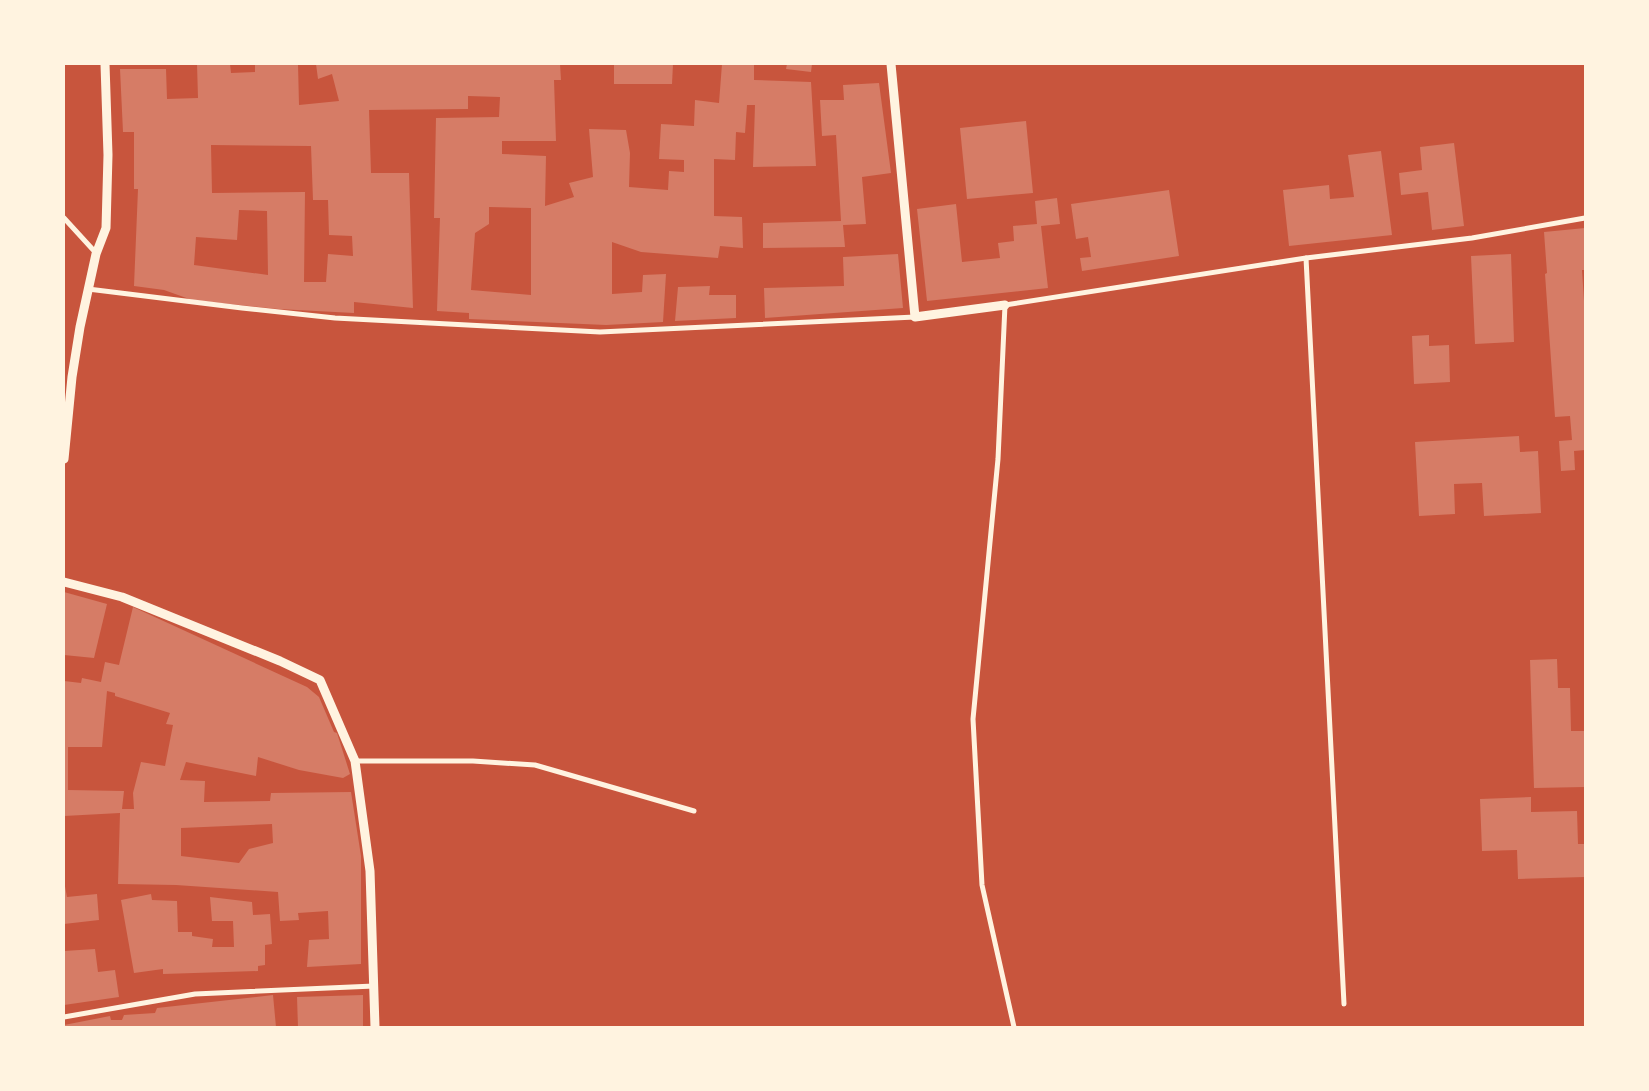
<svg xmlns="http://www.w3.org/2000/svg" width="1649" height="1091" viewBox="0 0 1649 1091" font-family="Lato,sans-serif">
<rect width="100%" height="100%" fill="#c8553d"/>
<g fill="#d67c66" fill-rule="evenodd">
<path d="M197 64H230L231 73 255 72V64H298L299 105 339 101 332 74 318 79 316 64H560L561 80H554L556 141H502V154L546 156 545 206 574 197 569 183 593 177 589 129 626 130 630 153 629 187 668 190 669 171 684 172V160L659 159 661 124 694 126 695 100 719 103 722 64H754V80L811 82 816 166 753 167 755 105H747L745 133 736 132 735 160 714 159V216L742 217 743 248 720 246 718 258 641 252 612 242V294L642 292 643 275 666 274 663 322 606 325 469 319V313L437 311 440 218H434L436 118 499 117 500 97 468 96V109L369 110 371 173H409L413 308 354 302V313L278 309 192 300 164 290 134 286 138 189H134V132H123L120 69H166L167 99 198 98ZM211 145 311 146 313 200H328L329 235 352 236 353 256 328 254 326 282H304L305 192 212 193ZM489 207 531 208V295L471 290 475 233 489 224ZM239 210 267 211 268 275 194 265 196 237 237 240Z"/>
<polygon points="614,64 673,64 672,84 614,84"/>
<polygon points="787,64 812,64 811,72 786,69"/>
<polygon points="879,83 891,173 862,177 866,224 843,225 845,247 763,248 763,223 841,221 836,135 822,136 820,100 844,100 843,85"/>
<polygon points="1026,121 1033,193 967,199 960,128"/>
<polygon points="1454,143 1464,226 1432,230 1428,192 1401,195 1399,173 1422,170 1420,147"/>
<polygon points="1381,151 1392,235 1289,246 1283,190 1329,185 1330,199 1354,197 1348,155"/>
<polygon points="1169,190 1179,256 1082,271 1080,258 1091,257 1088,237 1076,239 1071,204"/>
<polygon points="1057,198 1060,224 1041,226 1048,288 927,301 917,209 956,204 962,262 1000,258 998,243 1014,241 1013,226 1037,224 1035,201"/>
<polygon points="1585,228 1585,270 1582,270 1585,316 1585,450 1574,451 1575,470 1561,471 1559,441 1572,440 1570,416 1555,417 1545,274 1547,273 1544,232"/>
<polygon points="898,254 903,308 765,318 764,288 844,286 843,257"/>
<polygon points="1511,254 1514,342 1475,344 1471,256"/>
<polygon points="710,286 709,295 736,295 736,318 675,321 678,287"/>
<polygon points="1429,335 1429,346 1449,345 1450,382 1414,384 1412,336"/>
<polygon points="1519,436 1520,452 1538,451 1541,513 1484,516 1482,483 1454,484 1455,514 1419,516 1415,442"/>
<polygon points="64,592 107,604 94,658 64,655"/>
<path d="M133 607 307 687 319 697 334 732 337 733 350 774 343 778 299 770 258 757 256 776 186 762 180 780 205 781 204 802 270 801 271 793 351 792 361 856V964L307 967 309 940 329 939 328 911 298 913 299 920 280 921 278 892 176 885 118 884 120 813 64 816V681L81 683 82 678 101 682 105 662 119 665ZM107 691 115 693V696L170 713 166 724 173 725 165 766 141 762 133 793 134 809H122L124 791 68 790V747H102ZM272 824 273 843 249 849 239 863 181 856V828Z"/>
<polygon points="1557,659 1558,688 1570,688 1571,731 1585,731 1585,787 1534,788 1530,660"/>
<polygon points="1531,797 1531,812 1577,811 1578,844 1585,844 1585,877 1518,879 1517,850 1482,851 1480,799"/>
<polygon points="64,881 67,897 97,894 99,920 64,924"/>
<polygon points="151,894 152,900 177,901 178,932 192,932 192,936 213,939 212,947 234,947 233,921 212,921 210,897 252,902 253,915 270,914 272,944 265,945 265,965 258,966 258,971 163,974 163,969 134,973 121,900"/>
<polygon points="95,949 98,972 115,970 119,997 64,1005 64,951"/>
<polygon points="273,995 276,1027 64,1027 64,1025 110,1016 111,1020 122,1020 124,1015 155,1013 157,1008"/>
<polygon points="363,995 363,1027 298,1027 297,997"/>
</g>
<g fill="none" stroke-linecap="round" stroke-linejoin="round">
<g stroke="#fff3e0" stroke-width="5">
<polyline points="64,218 96,253"/>
<polyline points="1306,258 1344,1004"/>
<polyline points="88,289 242,308 335,318 600,332 915,317"/>
<polyline points="355,761 473,761 535,765 694,811"/>
<polyline points="64,1017 195,994 374,986"/>
<polyline points="1014,1027 982,885 973,719 998,459 1005,305 1306,258 1472,238 1585,218"/>
</g>
<g stroke="#fff3e0" stroke-width="9">
<polyline points="891,64 915,317 1005,305"/>
<polyline points="64,459 72,377 80,327 96,254 106,228 108,155 105,64"/>
<polyline points="64,582 122,597 280,661 320,680 355,761 370,871 375,1027"/>
</g>
</g>
<rect width="1649" height="1091" fill="none" stroke="#fff3e0" stroke-width="130"/>
</svg>
